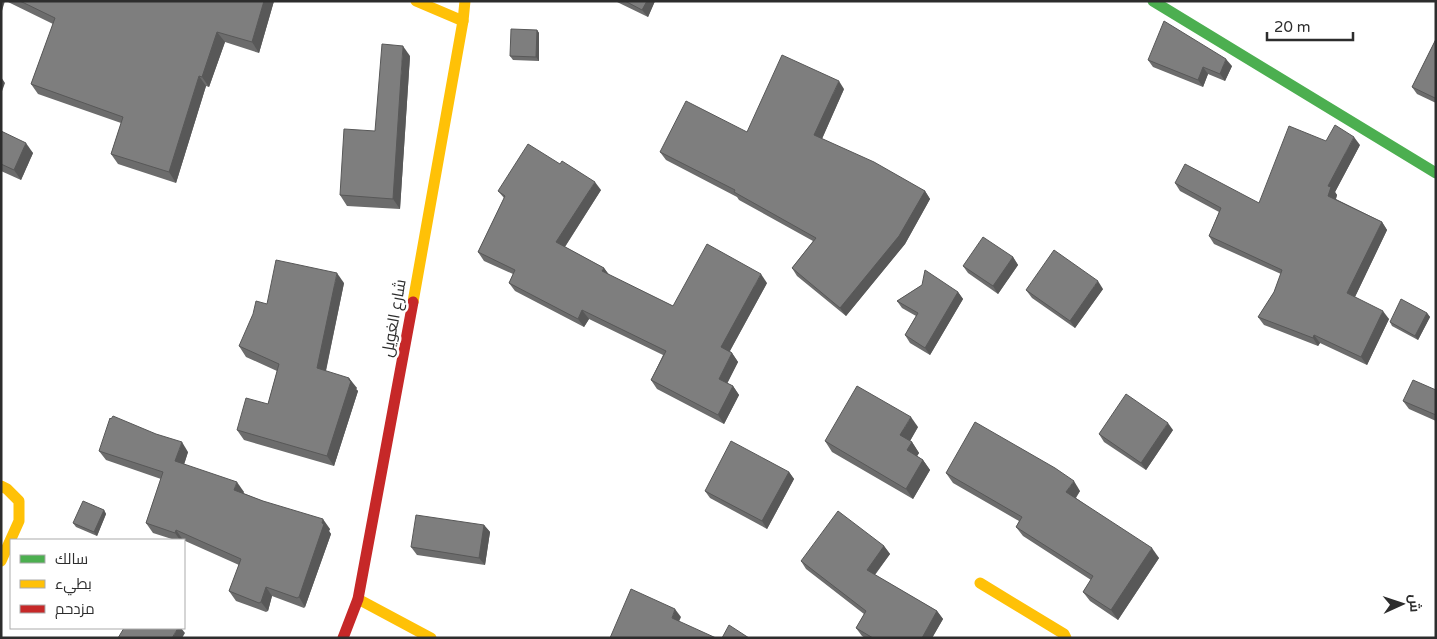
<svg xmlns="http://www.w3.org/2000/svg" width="1437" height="639" viewBox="0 0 1437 639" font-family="'Varela Round',Cairo,sans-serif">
<rect width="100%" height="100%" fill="#fff"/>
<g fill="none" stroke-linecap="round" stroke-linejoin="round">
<polyline stroke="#4caf50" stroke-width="11" points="1153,1 1436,173"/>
<g stroke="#ffc107" stroke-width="11">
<polyline points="416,1 463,21"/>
<polyline points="413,302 463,21 465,1"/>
<polyline points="1,486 7,489 19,501 19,521 1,561"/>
<polyline points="980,583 1064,634 1066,638"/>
<polyline points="358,599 431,638"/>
</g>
<polyline stroke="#c62828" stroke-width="11" points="343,638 358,599 413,302"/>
</g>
<g fill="#6c6c6c">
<polygon points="6,1 274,1 259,53 225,42 209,87 206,86 176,183 118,164 111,154 121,123 38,94 31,84 53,24"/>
<polygon points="615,1 655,1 648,17"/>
<polygon points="537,30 539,33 539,61 513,60 510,56"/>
<polygon points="1436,39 1436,103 1417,94 1412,87"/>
<polygon points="410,56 400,209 347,206 340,195 375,131"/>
<polygon points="1148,60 1232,66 1225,81 1208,74 1203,87 1153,67"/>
<polygon points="844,89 822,139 925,191 930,199 905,244 846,316 797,276 792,268 813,241 739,200 737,197 666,160 660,152 747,132"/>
<polygon points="1,131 33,153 21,180 1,171"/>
<polygon points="1360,145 1335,192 1337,195 1336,199 1382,222 1387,230 1355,297 1389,319 1367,365 1320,343 1318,346 1264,325 1258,317 1274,292 1281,274 1214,244 1209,236 1219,212 1180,191 1175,183 1259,203"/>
<polygon points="601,190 565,247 604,268 609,275 673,306 767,283 730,351 732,353 738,362 727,383 733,386 739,395 724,424 657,389 651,380 663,355 589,319 584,327 515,291 509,283 513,274 484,261 478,252 504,198 498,191"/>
<polygon points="1013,257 1018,265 998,294 968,273 963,266"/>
<polygon points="344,283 326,371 357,388 356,389 358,391 334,466 244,440 237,430 268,404 277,371 246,357 239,346 267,304"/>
<polygon points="922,285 958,292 963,299 930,355 910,343 905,335 916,316 902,308 897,301"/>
<polygon points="1103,289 1075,328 1032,298 1026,290"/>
<polygon points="1427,313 1430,317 1418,340 1392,326 1390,322"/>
<polygon points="1436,390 1436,421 1409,409 1403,401"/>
<polygon points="918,427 910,441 912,442 919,453 917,456 923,460 930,470 913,499 832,452 825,441"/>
<polygon points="1173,430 1146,470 1104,442 1099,434"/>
<polygon points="99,451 188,452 184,464 244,492 243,493 330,529 329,531 331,534 305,607 304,608 272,596 268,611 266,612 236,601 229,591 239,565 183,540 175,540 153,533 146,523 161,479 106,460"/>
<polygon points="789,472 794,479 767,529 710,498 705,491"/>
<polygon points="946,473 1080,491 1076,498 1159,558 1118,620 1090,601 1083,592 1091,580 1023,536 1016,527 1019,521 953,483"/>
<polygon points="104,510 106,514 97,536 76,527 73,523"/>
<polygon points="484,525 490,532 485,565 417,555 411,547"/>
<polygon points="884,546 890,554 875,575 937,611 943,619 932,638 865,638 862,636 856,628 864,614 806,569 801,561"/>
</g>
<g fill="#585858">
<polygon points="1,1 5,1 1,14"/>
<polygon points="264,1 274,1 259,53 252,42"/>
<polygon points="647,1 655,1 648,17 642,10"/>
<polygon points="537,30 539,33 539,61 536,57"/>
<polygon points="217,32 225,42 209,87 202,77"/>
<polygon points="403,46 410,56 400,209 393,199"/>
<polygon points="1226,59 1232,66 1225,81 1220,74"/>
<polygon points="1203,67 1208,74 1203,87 1198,80"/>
<polygon points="199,76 206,86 176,183 169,172"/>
<polygon points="1,77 5,83 1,94"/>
<polygon points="839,81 844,89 820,143 814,135"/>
<polygon points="1354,137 1360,145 1335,192 1337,195 1334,204 1328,196 1328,186"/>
<polygon points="26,143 33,153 21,180 14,170"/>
<polygon points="595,182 601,190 562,251 556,242"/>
<polygon points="925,191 930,199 905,244 846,316 840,308"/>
<polygon points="1382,222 1387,230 1353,301 1347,293"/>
<polygon points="1013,257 1018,265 998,294 993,286"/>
<polygon points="604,268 610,276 602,271"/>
<polygon points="337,273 344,283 324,379 317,368"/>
<polygon points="761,274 767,283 727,356 721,347"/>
<polygon points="1098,281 1103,289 1075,328 1070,321"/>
<polygon points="958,292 963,299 930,355 925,348"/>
<polygon points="582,310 589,319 584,327 578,319"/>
<polygon points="1383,311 1389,319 1367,365 1361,357"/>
<polygon points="1427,313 1430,317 1418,340 1415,336"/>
<polygon points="1314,335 1320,343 1318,346 1313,338"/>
<polygon points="732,353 738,362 725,388 719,379"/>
<polygon points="349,378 357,388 356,389 358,391 334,466 327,456"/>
<polygon points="733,386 739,395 724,424 718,415"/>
<polygon points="911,417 918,427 907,446 900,435"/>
<polygon points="1168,423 1173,430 1146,470 1141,463"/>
<polygon points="182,442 188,452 182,471 175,461"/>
<polygon points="912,442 919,453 914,461 907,450"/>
<polygon points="923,460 930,470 913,499 906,489"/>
<polygon points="789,472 794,479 767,529 762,521"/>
<polygon points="1074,481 1080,491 1073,501 1066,492"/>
<polygon points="237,482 244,492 240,499 234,490"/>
<polygon points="104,510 106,514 97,536 94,532"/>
<polygon points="323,519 330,529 329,531 331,534 305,607 299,597"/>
<polygon points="484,525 490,532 485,565 479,558"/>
<polygon points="176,530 183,540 180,540 175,533"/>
<polygon points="884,546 890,554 872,578 867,570"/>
<polygon points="1152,548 1159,558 1118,620 1111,610"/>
<polygon points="266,587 272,596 268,611 261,602"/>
<polygon points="675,609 681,617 677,626 672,618"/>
<polygon points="937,611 943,619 932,638 922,638"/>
<polygon points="178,628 181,628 185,633 182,638 172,638"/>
</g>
<g fill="#7e7e7e" stroke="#585858">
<polygon points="20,1 264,1 252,42 217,32 202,77 199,76 169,172 111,154 123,117 31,84 55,18"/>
<polygon points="625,1 647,1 642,10"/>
<polygon points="1164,21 1226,59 1220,74 1203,67 1198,80 1148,60"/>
<polygon points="511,29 537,30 536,57 510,56"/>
<polygon points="1436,39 1436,97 1435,98 1412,87"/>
<polygon points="382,44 403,46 393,199 340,195 344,129 375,131"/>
<polygon points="782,55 839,81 814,135 874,162 925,191 899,236 840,308 792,268 816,238 734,192 735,190 660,152 686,101 747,132"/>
<polygon points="1335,125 1354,137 1328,186 1331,187 1328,196 1382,222 1347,293 1383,311 1361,357 1314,335 1313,338 1258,317 1274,292 1282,270 1209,236 1221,208 1175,183 1185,164 1259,203 1289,126 1326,141"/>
<polygon points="1,131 26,143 14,170 1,164"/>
<polygon points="528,144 560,164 562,161 595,182 556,242 604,268 602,271 673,306 707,244 761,274 721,347 732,353 719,379 733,386 718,415 651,380 666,351 582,310 578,319 509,283 515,270 478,252 505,196 498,191"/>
<polygon points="983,237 1013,257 993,286 963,266"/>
<polygon points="1054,250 1098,281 1070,321 1026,290"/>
<polygon points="276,260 337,273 317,368 349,378 349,380 351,381 327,456 237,430 246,398 268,404 279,364 239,346 253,314 256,301 267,304"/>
<polygon points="925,270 958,292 925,348 905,335 918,313 897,301 922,285"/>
<polygon points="1401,299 1427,313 1415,336 1390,322"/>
<polygon points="1413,380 1436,390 1436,415 1403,401"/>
<polygon points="857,386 911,417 900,435 912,442 907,450 923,460 906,489 825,441"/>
<polygon points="1126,394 1168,423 1141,463 1099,434"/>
<polygon points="113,416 156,434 182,442 175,461 237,482 234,490 263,501 323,519 322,523 324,524 299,597 297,598 266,587 261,602 259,603 229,591 241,559 176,530 175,533 146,523 163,472 99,451 110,418 111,419"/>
<polygon points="975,422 1055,468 1074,481 1066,492 1152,548 1111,610 1083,592 1093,576 1016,527 1022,517 946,473"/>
<polygon points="731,441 789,472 762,521 705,491"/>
<polygon points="83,501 104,510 94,532 73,523"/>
<polygon points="838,511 884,546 867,570 937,611 922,638 873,638 856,628 866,611 801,561"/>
<polygon points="416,515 484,525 479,558 411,547"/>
<polygon points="631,589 675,609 672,618 716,638 610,638"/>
<polygon points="729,625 749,638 722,638"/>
<polygon points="124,628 178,628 172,638 118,638"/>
</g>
<g text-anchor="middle" stroke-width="5" stroke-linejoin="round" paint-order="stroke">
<g font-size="16" fill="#2d2d2d" stroke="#fff">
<text transform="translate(393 318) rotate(-80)" y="6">شارع الغويل</text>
</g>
</g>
<rect width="1437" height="639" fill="none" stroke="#2d2d2d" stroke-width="5"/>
<rect x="10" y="539" width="175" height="90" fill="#ffffff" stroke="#ababab"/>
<rect x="20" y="555" width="25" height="8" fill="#4caf50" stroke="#ababab"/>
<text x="55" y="564" font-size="15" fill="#2d2d2d">سالك</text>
<rect x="20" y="580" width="25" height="8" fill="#ffc107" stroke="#ababab"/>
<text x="55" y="589" font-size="15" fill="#2d2d2d">بطيء</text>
<rect x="20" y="605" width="25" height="8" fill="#c62828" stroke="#ababab"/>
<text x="55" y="614" font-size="15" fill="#2d2d2d">مزدحم</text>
<g transform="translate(1402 604) rotate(87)" stroke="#ffffff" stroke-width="4" paint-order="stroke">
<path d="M0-4L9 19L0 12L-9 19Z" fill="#2d2d2d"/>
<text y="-8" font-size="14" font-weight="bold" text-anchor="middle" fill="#2d2d2d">ش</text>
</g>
<path d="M1267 32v8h86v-8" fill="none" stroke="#2d2d2d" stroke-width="2.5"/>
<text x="1274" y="32" font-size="15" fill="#2d2d2d" stroke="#ffffff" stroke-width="4" paint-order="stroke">20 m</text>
</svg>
